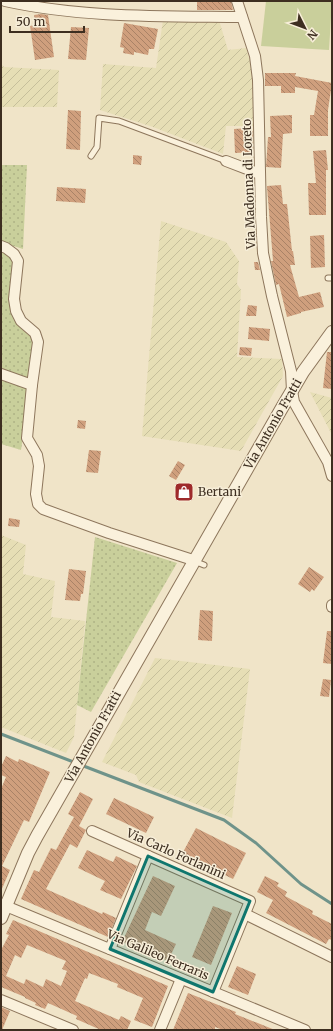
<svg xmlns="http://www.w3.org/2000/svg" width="333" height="1031" viewBox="0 0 333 1031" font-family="Merriweather,serif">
<defs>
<pattern id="farmland-furrows" width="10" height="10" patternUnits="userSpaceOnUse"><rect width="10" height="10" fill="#e6deb5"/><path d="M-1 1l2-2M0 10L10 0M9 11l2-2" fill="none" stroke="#c6bf9b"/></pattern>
<pattern id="garden-dots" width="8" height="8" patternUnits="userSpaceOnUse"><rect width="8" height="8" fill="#c9cf9b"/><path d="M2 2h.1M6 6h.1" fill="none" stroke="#aeb285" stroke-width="1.8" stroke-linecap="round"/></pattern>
<pattern id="building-back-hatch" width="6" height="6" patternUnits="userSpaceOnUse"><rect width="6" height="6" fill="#cf9f7d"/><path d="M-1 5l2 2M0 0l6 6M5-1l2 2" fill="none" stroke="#a98266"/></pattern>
</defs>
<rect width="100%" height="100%" fill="#f0e4c8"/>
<g fill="url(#farmland-furrows)">
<polygon points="163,20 219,20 228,50 246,48 254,75 257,126 226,126 223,154 153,127 100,110 103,64 156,68"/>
<polygon points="1,64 4,67 59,70 57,107 1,107"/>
<polygon points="161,221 226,242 239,261 237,284 241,290 237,357 282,359 283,376 241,451 142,436"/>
<polygon points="310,392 332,398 332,435"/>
<polygon points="1,535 26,545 23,574 55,581 51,617 85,621 74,737 66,753 1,727"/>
<polygon points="155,658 250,669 232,818 139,782 136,775 102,762"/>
</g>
<polygon fill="#c9cf9b" points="266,1 332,1 329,50 261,46"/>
<g fill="url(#garden-dots)">
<polygon points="1,165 27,165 23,249 1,242"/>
<path d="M1 250 11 255C16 275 6 298 13 318 15 324 29 335 35 340L31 380 1 370Z"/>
<polygon points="1,378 22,385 28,390 29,397 21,450 1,444"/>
<polygon points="95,537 177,563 91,712 77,705"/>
</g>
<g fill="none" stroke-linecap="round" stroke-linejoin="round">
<g stroke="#6f938a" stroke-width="3">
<polyline points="1,734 76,763"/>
<polyline points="81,765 224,820 256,843 301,884 332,904"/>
</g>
</g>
<g fill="url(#building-back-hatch)" fill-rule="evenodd">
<polygon points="197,1 231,1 233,10 197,10"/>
<polygon points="41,14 48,15 54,57 35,60 30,26 36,25 34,15"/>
<polygon points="124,23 158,29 154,49 149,49 148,55 134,52 134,55 123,53 124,48 120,47"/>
<polygon points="71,27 89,28 86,60 68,59"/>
<polygon points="265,73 296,73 295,76 332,83 328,110 328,136 310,136 310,115 314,115 318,91 295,87 295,93 281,93 281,86 265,86"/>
<polygon points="68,110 81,111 80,150 66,149"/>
<polygon points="292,115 292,133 283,134 281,168 266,167 268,137 271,137 270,116"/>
<polygon points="248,128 248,131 253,131 253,152 235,153 234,129"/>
<polygon points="326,150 328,170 326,170 326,215 309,215 308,183 316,183 313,151"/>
<polygon points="133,155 142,156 141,165 133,164"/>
<polygon points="281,185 283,204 287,204 292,251 293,251 295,265 290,265 299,297 320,292 324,307 301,312 301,313 287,317 279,284 276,285 271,261 273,261 267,187 267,186"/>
<polygon points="57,187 86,189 85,203 56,201"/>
<polygon points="324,235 325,267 311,268 310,236"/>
<polygon points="254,262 258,262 260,270 255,270"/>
<polygon points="248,305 257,306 256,316 246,316"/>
<polygon points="249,327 270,329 269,341 248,339"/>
<polygon points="240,347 252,348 251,356 239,355"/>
<polygon points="327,352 332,352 332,389 323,388"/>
<polygon points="78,420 86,421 85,429 77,428"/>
<polygon points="89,450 101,451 98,473 86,472"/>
<polygon points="178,461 185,465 176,480 169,476"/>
<polygon points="9,518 20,520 19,527 8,526"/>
<polygon points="309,567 324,577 314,591 312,589 310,592 298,584"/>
<polygon points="69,569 86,571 83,594 81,594 80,601 65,600"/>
<polygon points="200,610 213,611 212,641 198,640"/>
<polygon points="327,631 332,631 332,664 323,663"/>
<polygon points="323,679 331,680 329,697 320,696"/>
<polygon points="6,756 18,762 19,759 50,772 29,822 24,820 2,866 10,870 1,891 1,789 6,777 1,775 1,767"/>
<polygon points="80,792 93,799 79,826 86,830 77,848 70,844 46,889 102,914 103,912 116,918 108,937 21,899 34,870 39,872 51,848 56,850 74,817 68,814"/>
<polygon points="114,798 154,817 146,833 106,814"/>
<polygon points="196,828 246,853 233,879 182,854"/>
<polygon points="87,850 113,862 116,856 137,866 121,899 100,890 105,881 78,868"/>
<polygon points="153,876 175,886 161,916 152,912 145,930 176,944 168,961 137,947 137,948 122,942"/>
<polygon points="265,876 279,883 277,886 287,892 285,896 313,911 312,914 332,924 332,940 329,939 326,944 266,913 273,900 257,892"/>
<polygon points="213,906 232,913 211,965 192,957"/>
<path d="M13 920 168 986 152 1027 134 1020 143 998 117 987 118 984 89 973 87 979 85 978 75 1001 119 1020 121 1016 131 1021 127 1030H101L76 1019 77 1016 48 1003 45 1009 35 1005 36 1003 25 998V997L1 987V950L9 935 6 934ZM27 945 66 961 62 969 67 971 61 986 46 979 43 987 26 979 24 984 6 976 15 955 21 958Z"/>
<polygon points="237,966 256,974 248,995 228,987"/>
<polygon points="188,993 236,1012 235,1014 275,1030 223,1030 215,1027 215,1030 173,1030"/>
<polygon points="1,1007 10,1011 2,1030 1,1030"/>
</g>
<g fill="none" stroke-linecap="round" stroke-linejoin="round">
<defs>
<g id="service">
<polyline points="91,156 97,147 99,118 119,121 226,161"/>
<polyline points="328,278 332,278"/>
<polyline points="194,561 204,565"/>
</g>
<g id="minor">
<path d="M5 1C82 18 163 16 242 17"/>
<polyline points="237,1 255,56 258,80 261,217 263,253 272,296 291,371 292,391 294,402 328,462 332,476"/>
<polyline points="226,161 260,174"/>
<polyline points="1,246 6,248 14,254 18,261 14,299 16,311 21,321 35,333 38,342 32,385"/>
<polyline points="1,374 32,385 27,438 37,455 39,466 36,494 38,504 43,509 109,533 193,560"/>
<polyline points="332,605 332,607"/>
<polyline points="92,831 250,901 213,992"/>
<polyline points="1,904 305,1030"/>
<polyline points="245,914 332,957"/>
<polyline points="110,949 148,856"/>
<polyline points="1,1000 73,1030"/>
<polyline points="160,1030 181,979"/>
</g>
<polyline id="tertiary" points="1,918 28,853 37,836 283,406 303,372 332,332"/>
</defs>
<use href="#service" stroke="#8d765c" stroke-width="7"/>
<use href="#minor" stroke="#8d765c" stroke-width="12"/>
<use href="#tertiary" stroke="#8d765c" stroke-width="14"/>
<use href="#service" stroke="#faf1dc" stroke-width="5"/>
<use href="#minor" stroke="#faf1dc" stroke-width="10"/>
<use href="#tertiary" stroke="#faf1dc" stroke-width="12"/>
</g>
<path fill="#0f766e" fill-opacity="0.2" stroke="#0f766e" stroke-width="3" stroke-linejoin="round" d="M148 856 250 901 213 992 110 949Z"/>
<defs>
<symbol id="shop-square" viewBox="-11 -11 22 22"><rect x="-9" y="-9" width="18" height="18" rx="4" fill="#9e2a2b" stroke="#f7eed8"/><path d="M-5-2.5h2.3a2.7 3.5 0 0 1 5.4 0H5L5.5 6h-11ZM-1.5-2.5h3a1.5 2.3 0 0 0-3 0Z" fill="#fff"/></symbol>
</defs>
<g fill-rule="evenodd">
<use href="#shop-square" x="173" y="481" width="22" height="22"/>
</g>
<g text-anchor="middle" stroke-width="3" stroke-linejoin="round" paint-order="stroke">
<g font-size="12" fill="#3d2e20" stroke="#f7eed8">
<text transform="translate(249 184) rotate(-92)" y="4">Via Madonna di Loreto</text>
<text transform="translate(273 424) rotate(-60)" y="4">Via Antonio Fratti</text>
<text transform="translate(93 737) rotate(-61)" y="4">Via Antonio Fratti</text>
<text transform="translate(176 854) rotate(24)" y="4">Via Carlo Forlanini</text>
<text transform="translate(158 955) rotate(23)" y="4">Via Galileo Ferraris</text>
</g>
<g font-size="12" fill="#3d2e20" stroke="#f7eed8" text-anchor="start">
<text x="198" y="496">Bertani</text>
</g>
</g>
<rect width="333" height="1031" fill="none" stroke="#3d2e20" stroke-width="4"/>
<g transform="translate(305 28) rotate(132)" stroke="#f7eed8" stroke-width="3" paint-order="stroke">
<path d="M0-3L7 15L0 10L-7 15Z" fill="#3d2e20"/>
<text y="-6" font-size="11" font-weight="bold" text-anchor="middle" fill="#3d2e20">N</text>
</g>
<path d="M10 26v6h74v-6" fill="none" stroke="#3d2e20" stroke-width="2"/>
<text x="16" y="26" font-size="12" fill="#3d2e20" stroke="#f7eed8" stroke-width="3" paint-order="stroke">50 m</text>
</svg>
